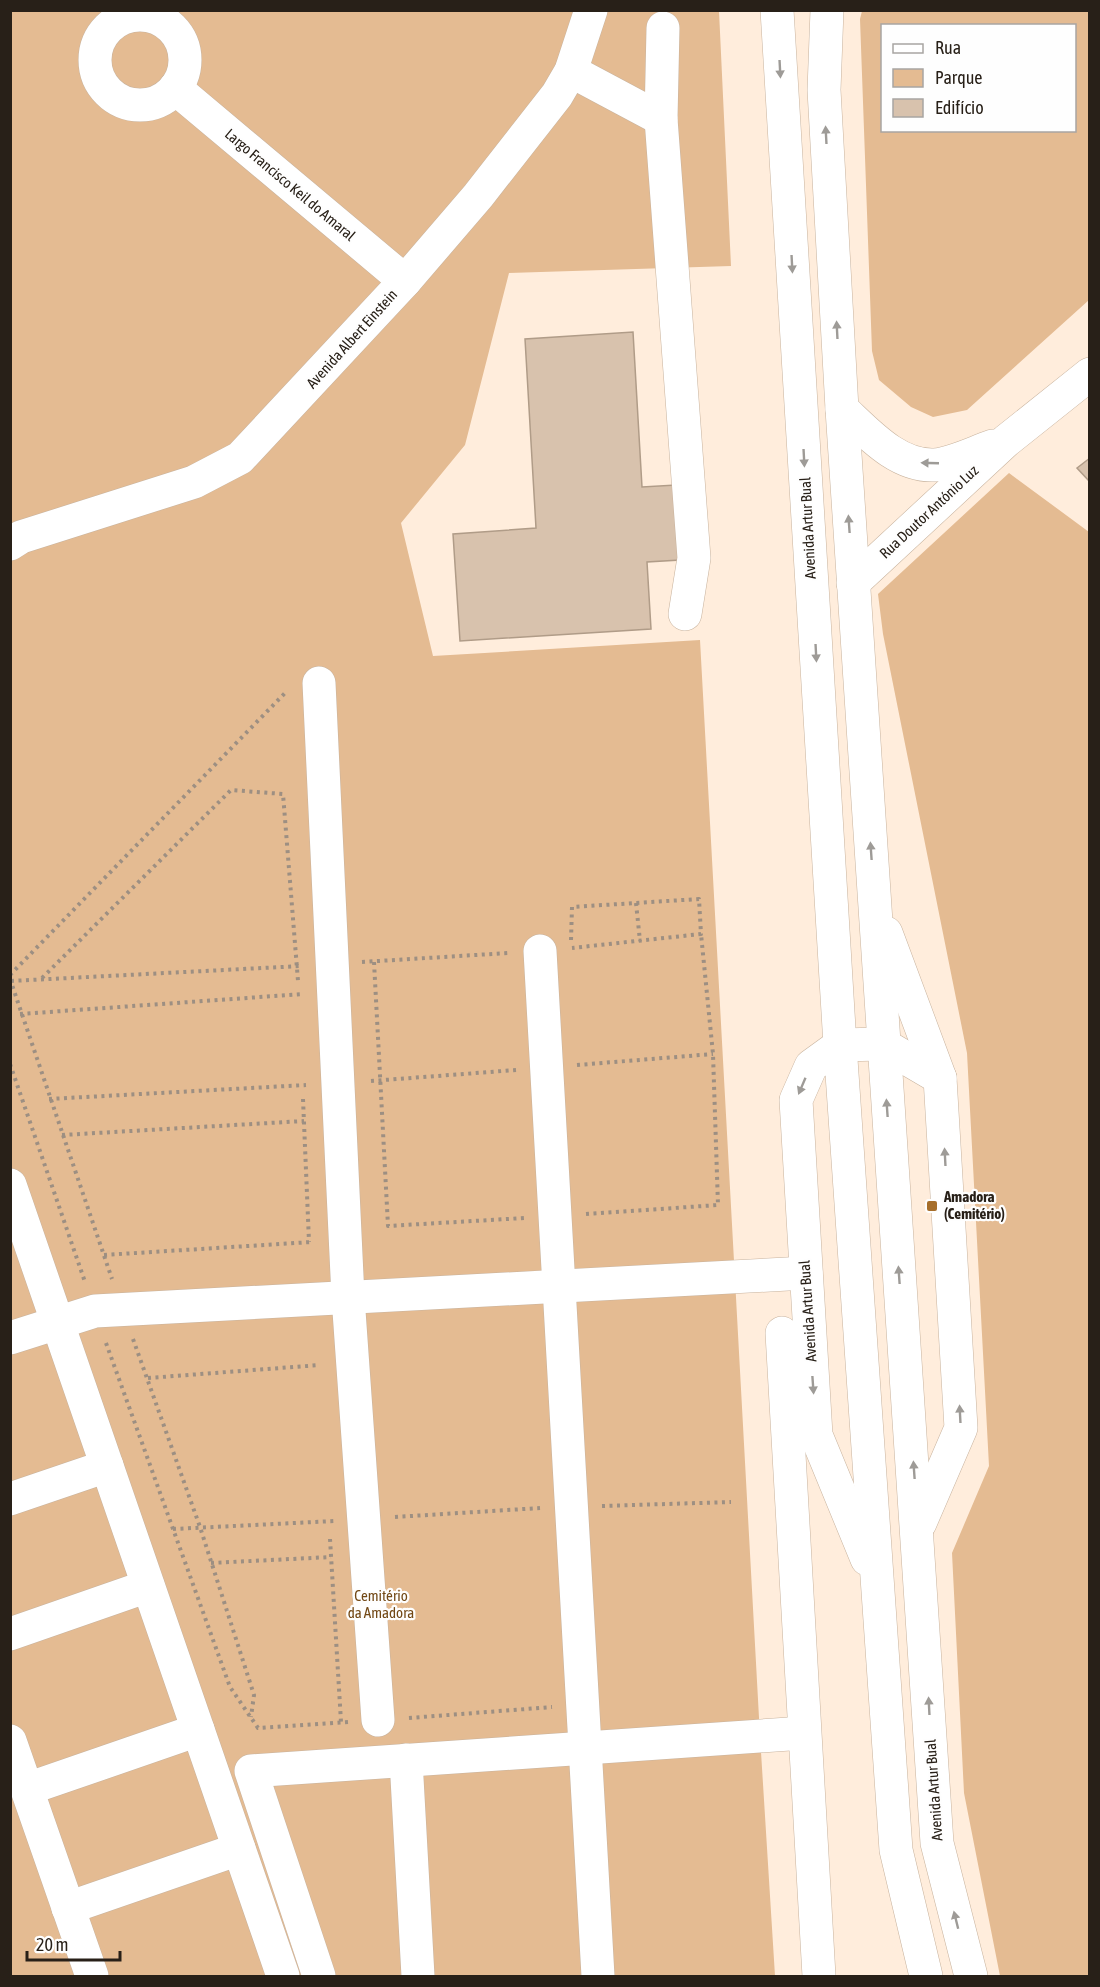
<svg xmlns="http://www.w3.org/2000/svg" width="1100" height="1987" viewBox="0 0 1100 1987" font-family="'Asap Condensed',sans-serif">
<rect width="100%" height="100%" fill="#ffeddc"/>
<g fill="#e4bb92" fill-rule="evenodd">
<polygon points="11,11 719,11 731,266 509,273 465,445 401,523 433,656 700,640 760,1736 775,1976 11,1976"/>
<path d="M862 11H1089V300L967 410 933 417 911 407 879 380 872 351 860 19ZM882 26H1074V130H882Z"/>
<polygon points="1009,473 1089,532 1089,1976 1000,1976 964,1793 952,1553 989,1466 967,1053 883,634 878,594"/>
</g>
<g fill="#d8c2ad" stroke="#b09c88" stroke-width="1.5">
<polygon points="633,332 642,487 676,485 680,560 647,562 651,629 460,641 453,534 536,528 525,339"/>
<polygon points="1090,458 1090,482 1077,468"/>
</g>
<g fill="none" stroke-linecap="round" stroke-linejoin="round">
<defs>
<g id="minor">
<polyline points="777,10 840,1045 896,1850 926,1976"/>
<polyline points="827,10 824,90 842,409 937,1843 971,1976"/>
<circle cx="140" cy="60" r="45"/>
<polyline points="663,28 661,119 694,558 685,614"/>
<polyline points="571,71 661,119"/>
<polyline points="175,88 405,281"/>
<path d="M842 409C867 432 897 467 935 465 954 463 975 452 993 446"/>
<polyline points="10,544 21,537 194,482 240,458 405,281 478,196 557,95 571,71 591,10"/>
<polyline points="853,583 1006,441 1090,374"/>
<polyline points="319,683 348,1297 378,1720"/>
<polyline points="886,933 940,1078 961,1428 920,1523"/>
<polyline points="540,951 598,1976"/>
<polyline points="10,1185 283,1976"/>
<polyline points="782,1333 819,1976"/>
<polyline points="10,1338 95,1311 806,1273"/>
<polyline points="10,1499 107,1466"/>
<polyline points="867,1559 816,1435 796,1100 811,1066 840,1045 882,1044 940,1078"/>
<polyline points="10,1634 148,1586"/>
<polyline points="10,1741 92,1976"/>
<polyline points="406,1760 418,1976"/>
<polyline points="27,1789 198,1730"/>
<polyline points="68,1908 239,1849"/>
<polyline points="319,1976 251,1771 804,1733"/>
</g>
</defs>
<use href="#minor" stroke="#c8b39e" stroke-width="34"/>
<g stroke="#9d8f82" stroke-width="4" stroke-dasharray="3 4.5" stroke-linecap="butt">
<polyline points="636,903 640,941"/>
<polyline points="571,940 572,907 699,899 701,934 572,948"/>
<polyline points="362,962 508,953"/>
<polyline points="374,962 388,1226 524,1218"/>
<polyline points="10,975 286,692"/>
<polyline points="42,978 231,790 283,794 298,981"/>
<polyline points="10,979 112,1279"/>
<polyline points="11,981 301,966"/>
<polyline points="20,1014 303,994"/>
<polyline points="10,1064 85,1282"/>
<polyline points="577,1065 713,1054"/>
<polyline points="371,1081 516,1070"/>
<polyline points="49,1099 306,1085"/>
<polyline points="303,1099 309,1242"/>
<polyline points="62,1135 304,1121"/>
<polyline points="586,1214 718,1205 713,1054 701,934"/>
<polyline points="104,1255 312,1242"/>
<polyline points="133,1339 200,1527 254,1695 251,1717"/>
<polyline points="106,1343 230,1687 258,1728 348,1722"/>
<polyline points="148,1378 320,1365"/>
<polyline points="602,1506 731,1502"/>
<polyline points="395,1517 540,1508"/>
<polyline points="173,1529 334,1521"/>
<polyline points="330,1539 341,1722"/>
<polyline points="211,1563 331,1557"/>
<polyline points="409,1718 552,1707"/>
</g>
<use href="#minor" stroke="#fff" stroke-width="33"/>
</g>
<defs><path id="oneway-solid" d="M-6-.8H1V-3.2L6.5 0L1 3.2V.8H-6Z" transform="scale(1.5)"/></defs>
<g fill="#9e9b97">
<use href="#oneway-solid" transform="translate(780 69) rotate(87)"/>
<use href="#oneway-solid" transform="translate(826 135) rotate(-93)"/>
<use href="#oneway-solid" transform="translate(792 264) rotate(87)"/>
<use href="#oneway-solid" transform="translate(837 330) rotate(-93)"/>
<use href="#oneway-solid" transform="translate(804 458) rotate(87)"/>
<use href="#oneway-solid" transform="translate(930 463) rotate(-178)"/>
<use href="#oneway-solid" transform="translate(849 524) rotate(-94)"/>
<use href="#oneway-solid" transform="translate(816 653) rotate(87)"/>
<use href="#oneway-solid" transform="translate(871 851) rotate(-94)"/>
<use href="#oneway-solid" transform="translate(802 1086) rotate(113)"/>
<use href="#oneway-solid" transform="translate(887 1108) rotate(-94)"/>
<use href="#oneway-solid" transform="translate(945 1157) rotate(-93)"/>
<use href="#oneway-solid" transform="translate(899 1275) rotate(-94)"/>
<use href="#oneway-solid" transform="translate(813 1385) rotate(86)"/>
<use href="#oneway-solid" transform="translate(960 1414) rotate(-93)"/>
<use href="#oneway-solid" transform="translate(914 1470) rotate(-94)"/>
<use href="#oneway-solid" transform="translate(929 1706) rotate(-93)"/>
<use href="#oneway-solid" transform="translate(956 1920) rotate(-104)"/>
</g>
<rect fill="#a66e2b" stroke="#fefefe" stroke-width="2" x="926" y="1200" width="12" height="12" rx="3"/>
<g text-anchor="middle" stroke-width="4.5" stroke-linejoin="round" paint-order="stroke">
<g font-size="15" fill="#282018" stroke="#fefefe">
<text transform="translate(290 185) rotate(40)" y="5">Largo Francisco Keil do Amaral</text>
<text transform="translate(352 339) rotate(-48)" y="5">Avenida Albert Einstein</text>
<text transform="translate(929 512) rotate(-43)" y="5">Rua Doutor António Luz</text>
<text transform="translate(808 528) rotate(-93)" y="5">Avenida Artur Bual</text>
<text transform="translate(808 1311) rotate(-94)" y="5">Avenida Artur Bual</text>
<text transform="translate(934 1790) rotate(-94)" y="5">Avenida Artur Bual</text>
</g>
<g font-size="15" font-weight="bold" fill="#282018" stroke="#fefefe" text-anchor="start">
<text x="944" y="1202">Amadora<tspan x="944" dy="17">(Cemitério)</tspan></text>
</g>
<g font-size="15" fill="#724815" stroke="#fefefe">
<text x="381" y="1601">Cemitério<tspan x="381" dy="17">da Amadora</tspan></text>
</g>
</g>
<rect width="1100" height="1987" fill="none" stroke="#282018" stroke-width="24"/>
<rect x="881" y="24" width="195" height="108" fill="#fefefe" stroke="#a8a5a2" stroke-width="1.5"/>
<rect x="893" y="44" width="30" height="9" fill="#ffffff" stroke="#a8a5a2" stroke-width="1.5"/>
<text x="935" y="54" font-size="18" fill="#282018">Rua</text>
<rect x="893" y="69" width="30" height="18" fill="#e4bb92" stroke="#a8a5a2" stroke-width="1.5"/>
<text x="935" y="84" font-size="18" fill="#282018">Parque</text>
<rect x="893" y="99" width="30" height="18" fill="#d8c2ad" stroke="#a8a5a2" stroke-width="1.5"/>
<text x="935" y="114" font-size="18" fill="#282018">Edifício</text>
<path d="M27 1951v9h93v-9" fill="none" stroke="#282018" stroke-width="3"/>
<text x="36" y="1951" font-size="18" fill="#282018" stroke="#fefefe" stroke-width="4.5" paint-order="stroke">20 m</text>
</svg>
